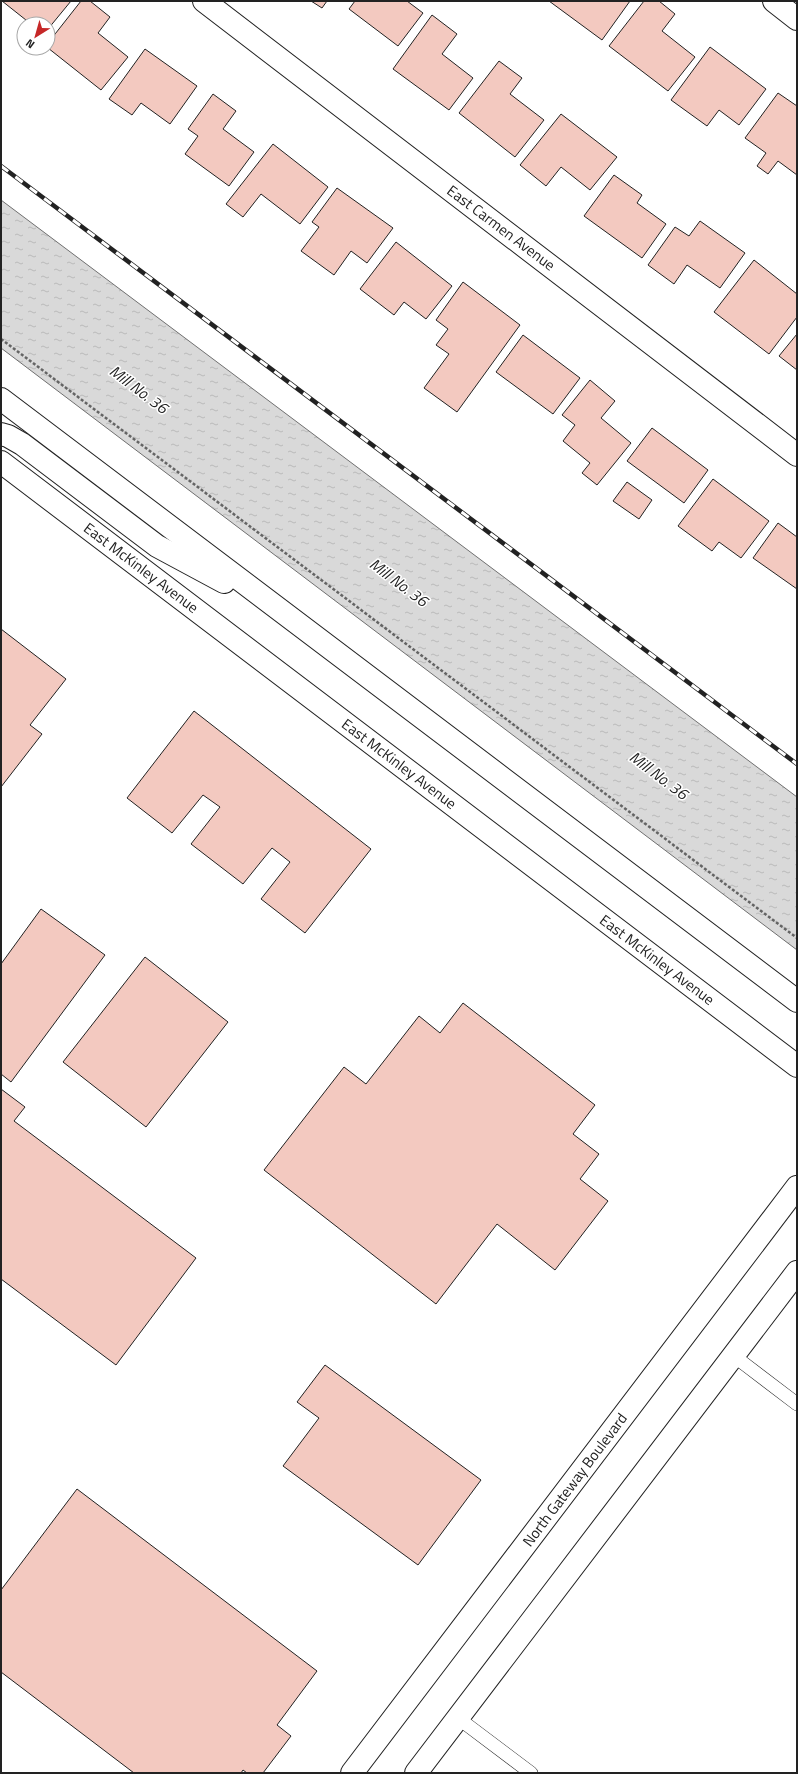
<svg xmlns="http://www.w3.org/2000/svg" width="798" height="1774" viewBox="0 0 798 1774" font-family="'Titillium Web',sans-serif">
<defs>
<pattern id="water-ripples" width="26" height="14" patternUnits="userSpaceOnUse"><rect width="26" height="14" fill="#d9d9d9"/><path d="M2 4q2-2 4 0t4 0M15 11q2-2 4 0t4 0" fill="none" stroke="#bababa"/></pattern>
</defs>
<rect width="100%" height="100%" fill="#fff"/>
<polygon fill="url(#water-ripples)" stroke="#6f6f6f" points="1,200 797,797 797,950 1,348"/>
<g fill="#f3c9c0" stroke="#222">
<polygon points="2,1 71,1 48,29 48,24 31,24"/>
<polygon points="81,1 90,1 110,17 98,33 128,57 101,90 48,48 48,43"/>
<polygon points="311,1 327,1 322,8"/>
<polygon points="355,1 407,1 423,13 398,46 349,9"/>
<polygon points="549,1 630,1 602,40"/>
<polygon points="644,1 659,1 675,14 662,31 695,57 668,91 609,46"/>
<polygon points="432,15 457,34 442,54 473,78 449,110 393,69"/>
<polygon points="710,47 766,89 739,125 719,110 707,126 671,100"/>
<polygon points="145,49 197,86 170,124 141,103 132,115 109,99"/>
<polygon points="499,61 522,78 510,94 544,120 515,157 459,113"/>
<polygon points="778,93 797,106 797,175 778,161 768,174 757,166 766,153 745,138"/>
<polygon points="213,94 236,111 223,129 254,152 229,186 185,154 198,136 188,129"/>
<polygon points="561,114 617,157 590,190 561,167 546,186 520,165"/>
<polygon points="273,144 328,187 300,224 261,194 243,217 226,204"/>
<polygon points="614,175 642,195 637,203 666,224 642,258 584,216"/>
<polygon points="337,188 393,228 367,263 351,251 334,275 301,251 319,227 312,222"/>
<polygon points="700,221 745,253 720,288 687,265 674,284 648,265 675,227 689,236"/>
<polygon points="396,242 452,286 426,319 404,302 394,315 360,289"/>
<polygon points="754,260 797,294 797,317 769,354 714,312"/>
<polygon points="463,282 520,325 457,412 424,388 449,354 436,345 448,329 436,320"/>
<polygon points="797,334 797,370 779,356"/>
<polygon points="523,335 580,378 553,414 496,372"/>
<polygon points="590,380 615,401 601,418 631,443 597,485 582,473 590,463 563,441 575,425 562,415"/>
<polygon points="652,428 708,470 684,503 627,461"/>
<polygon points="713,479 769,521 741,558 719,542 712,551 678,526"/>
<polygon points="627,482 652,500 639,519 613,501"/>
<polygon points="778,523 797,537 797,589 753,558"/>
<polygon points="1,629 66,679 30,725 42,734 1,787"/>
<polygon points="194,711 371,849 305,933 261,899 290,862 272,848 243,884 191,844 220,807 203,795 172,833 127,798"/>
<polygon points="41,909 105,955 11,1082 1,1074 1,964"/>
<polygon points="145,957 228,1022 146,1127 63,1062"/>
<polygon points="463,1003 595,1105 573,1134 599,1154 580,1179 608,1201 555,1270 497,1224 436,1304 264,1170 344,1067 366,1084 419,1016 440,1033"/>
<polygon points="1,1089 25,1107 14,1121 196,1258 116,1365 1,1279"/>
<polygon points="325,1365 481,1480 418,1565 283,1466 319,1418 297,1402"/>
<polygon points="77,1489 317,1671 277,1725 291,1736 263,1773 247,1773 243,1770 241,1773 134,1773 1,1672 1,1590"/>
</g>
<g fill="none" stroke-linecap="round" stroke-linejoin="round">
<defs>
<g id="lane">
<polyline points="734,1356 797,1404"/>
<polyline points="458,1718 531,1773"/>
</g>
<g id="street">
<polyline points="204,1 797,455"/>
<polyline points="774,1 797,19"/>
</g>
<g id="secondary">
<polyline points="352,1773 797,1187"/>
<polyline points="416,1773 797,1272"/>
</g>
<g id="primary">
<polyline points="1,399 797,1001"/>
<polyline points="1,434 8,436 22,444 157,546 224,582"/>
<polyline points="1,462 797,1066"/>
</g>
</defs>
<use href="#lane" stroke="#222" stroke-width="14"/>
<use href="#street" stroke="#222" stroke-width="24"/>
<use href="#secondary" stroke="#222" stroke-width="24"/>
<use href="#primary" stroke="#222" stroke-width="24"/>
<polyline stroke="#646464" stroke-width="2.5" stroke-dasharray="3 2" stroke-linecap="butt" points="1,339 797,938"/>
<use href="#lane" stroke="#fff" stroke-width="13"/>
<use href="#street" stroke="#fff" stroke-width="22"/>
<use href="#secondary" stroke="#fff" stroke-width="22"/>
<use href="#primary" stroke="#fff" stroke-width="22"/>
<defs>
<polyline id="rail" points="1,166 797,764"/>
</defs>
<use href="#rail" stroke="#222" stroke-width="4.5"/>
<use href="#rail" stroke="#fff" stroke-width="3" stroke-dasharray="9" stroke-linecap="butt"/>
</g>
<g text-anchor="middle" stroke-width="3" stroke-linejoin="round" paint-order="stroke">
<g font-size="15" fill="#222" stroke="#fff">
<text transform="translate(501 228) rotate(37)" y="5">East Carmen Avenue</text>
<text transform="translate(141 568) rotate(37)" y="5">East McKinley Avenue</text>
<text transform="translate(399 764) rotate(37)" y="5">East McKinley Avenue</text>
<text transform="translate(657 960) rotate(37)" y="5">East McKinley Avenue</text>
<text transform="translate(575 1480) rotate(-53)" y="5">North Gateway Boulevard</text>
</g>
<g font-size="16" font-style="italic" fill="#222" stroke="#fff">
<text transform="translate(139 389) rotate(37)" y="6">Mill No. 36</text>
<text transform="translate(399 582) rotate(37)" y="6">Mill No. 36</text>
<text transform="translate(659 775) rotate(37)" y="6">Mill No. 36</text>
</g>
</g>
<rect width="798" height="1774" fill="none" stroke="#222222" stroke-width="4"/>
<g transform="translate(36 36) rotate(217)"><circle r="19" fill="#ffffff" stroke="#a7a7a7"/>
<path d="M0-3L7 15L0 10L-7 15Z" fill="#c62828"/>
<text y="-6" font-size="11" font-weight="bold" text-anchor="middle" fill="#222222">N</text>
</g>
</svg>
